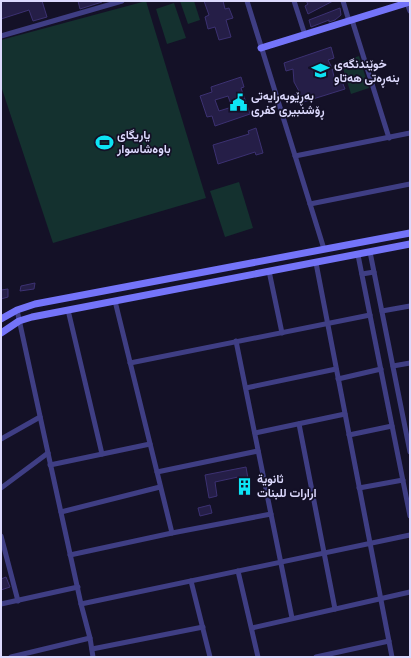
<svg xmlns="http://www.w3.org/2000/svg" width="411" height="658" viewBox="0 0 411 658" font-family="'DM Sans',Vazirmatn,sans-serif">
<rect width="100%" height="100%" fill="#141127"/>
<g fill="#14312f">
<polygon points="146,1 206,198 53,243 1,86 1,40"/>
<polygon points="180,1 194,1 200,20 188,24"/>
<polygon points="174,3 186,38 167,44 156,9"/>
<polygon points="359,56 369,88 351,94 341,62"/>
<polygon points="239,182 253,228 225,237 210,191"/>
</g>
<g fill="#251e47" stroke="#3c3172" fill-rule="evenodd">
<polygon points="1,1 42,1 47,17 33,21 29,10 1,19"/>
<polygon points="78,1 102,1 102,2 80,9"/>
<polygon points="204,1 223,1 225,9 229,8 233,18 226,20 231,37 219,40 215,27 208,29 205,17 209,15"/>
<polygon points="306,1 333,1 308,14 305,6 308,4"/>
<polygon points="340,8 341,15 335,20 329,22 329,20 311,27 309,20"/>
<polygon points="331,47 334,58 328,60 332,68 335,81 341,79 345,89 297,104 294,95 300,93 294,82 293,69 286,71 284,63"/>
<path d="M241 77 244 87 241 88 250 114 215 126 212 116 207 117 200 96 212 92 211 87ZM228 96 232 107 219 111 215 100Z"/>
<polygon points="256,128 263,153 256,155 255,152 218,164 213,145 249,134 248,131"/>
<polygon points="35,283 34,289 20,291 21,286"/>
<polygon points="8,289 8,297 1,299 1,290"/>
<polygon points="246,467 250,490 241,491 238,477 215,482 217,496 209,498 205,475"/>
<polygon points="210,505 212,513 200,516 198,508"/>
<polygon points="6,577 10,587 1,590 1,579"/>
</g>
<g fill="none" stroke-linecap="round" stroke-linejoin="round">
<g stroke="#3f3e84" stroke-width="5">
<polyline points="247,1 324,249"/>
<polyline points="294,1 305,35"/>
<polyline points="343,1 349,21"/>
<polyline points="407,3 410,11"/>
<polyline points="352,20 389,138"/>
<polyline points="1,36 122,1"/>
<polyline points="295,156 410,133"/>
<polyline points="310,204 410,184"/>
<polyline points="370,252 410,452"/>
<polyline points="358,255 410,516"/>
<polyline points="316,263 392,657"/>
<polyline points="269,271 282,333"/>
<polyline points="362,274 374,272"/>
<polyline points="115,301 172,533"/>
<polyline points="17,310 48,453 81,604 90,638 93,657"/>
<polyline points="68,310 102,454"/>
<polyline points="382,311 410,306"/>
<polyline points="236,341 292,618"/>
<polyline points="130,363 370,315"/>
<polyline points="393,366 410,363"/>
<polyline points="338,379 381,369"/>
<polyline points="246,388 336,369"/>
<polyline points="299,424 335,609"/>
<polyline points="255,433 345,414"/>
<polyline points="349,435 392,426"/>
<polyline points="1,439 40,417"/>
<polyline points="50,465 150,444"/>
<polyline points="157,472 258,451"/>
<polyline points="1,488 48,453"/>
<polyline points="359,488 403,480"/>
<polyline points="61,512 160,487"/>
<polyline points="1,536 18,601"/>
<polyline points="70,555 172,533 271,514"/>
<polyline points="238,571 258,657"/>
<polyline points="191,581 210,657"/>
<polyline points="1,604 78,587"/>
<polyline points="81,604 410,535"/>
<polyline points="252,628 410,592"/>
<polyline points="92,649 203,627"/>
<polyline points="11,657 90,638"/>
<polyline points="316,657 389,641"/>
</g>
<g stroke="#7474f9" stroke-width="7">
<polyline points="261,48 410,2"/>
<polyline points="1,319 17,310 35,304 410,233"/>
<polyline points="1,333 19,321 32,317 410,244"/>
</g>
</g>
<defs>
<symbol id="school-bare" viewBox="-9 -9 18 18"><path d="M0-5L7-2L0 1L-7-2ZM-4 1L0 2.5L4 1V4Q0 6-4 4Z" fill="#0de4f5" stroke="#141127" stroke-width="2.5" paint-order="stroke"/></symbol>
<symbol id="civic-bare" viewBox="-9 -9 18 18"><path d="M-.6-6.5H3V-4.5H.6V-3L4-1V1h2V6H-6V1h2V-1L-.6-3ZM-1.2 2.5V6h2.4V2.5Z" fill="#0de4f5" stroke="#141127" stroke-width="2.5" paint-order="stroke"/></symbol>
<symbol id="stadium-bare" viewBox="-9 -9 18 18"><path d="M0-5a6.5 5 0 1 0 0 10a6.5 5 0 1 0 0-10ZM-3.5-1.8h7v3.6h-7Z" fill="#0de4f5" stroke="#141127" stroke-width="2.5" paint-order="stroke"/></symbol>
<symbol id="building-bare" viewBox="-9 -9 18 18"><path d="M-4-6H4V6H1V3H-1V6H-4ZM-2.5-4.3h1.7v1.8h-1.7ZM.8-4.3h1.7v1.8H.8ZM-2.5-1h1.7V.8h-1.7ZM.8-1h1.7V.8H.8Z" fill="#0de4f5" stroke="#141127" stroke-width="2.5" paint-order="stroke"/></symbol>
</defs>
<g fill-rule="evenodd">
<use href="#school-bare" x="308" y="58" width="25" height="25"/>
<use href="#civic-bare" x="226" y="90" width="25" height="25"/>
<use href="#stadium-bare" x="92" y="130" width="25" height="25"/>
<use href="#building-bare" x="232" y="474" width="25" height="25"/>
</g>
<g text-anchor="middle" stroke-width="3.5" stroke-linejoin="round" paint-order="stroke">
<g font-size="12" font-weight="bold" fill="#dcd9fd" stroke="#141127" text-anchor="start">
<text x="334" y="68">خوێندنگەی<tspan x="334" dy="14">بنەڕەتی هەتاو</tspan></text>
<text x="251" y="100">بەڕێوبەرایەتی<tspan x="251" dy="14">ڕۆشنبیری کفری</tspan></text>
<text x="117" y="139">یاریگای<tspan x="117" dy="14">باوەشاسوار</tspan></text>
<text x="257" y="483">ثانوية<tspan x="257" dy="14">ارارات للبنات</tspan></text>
</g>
</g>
<rect width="411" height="658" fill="none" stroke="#dcd9fd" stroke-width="4"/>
</svg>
